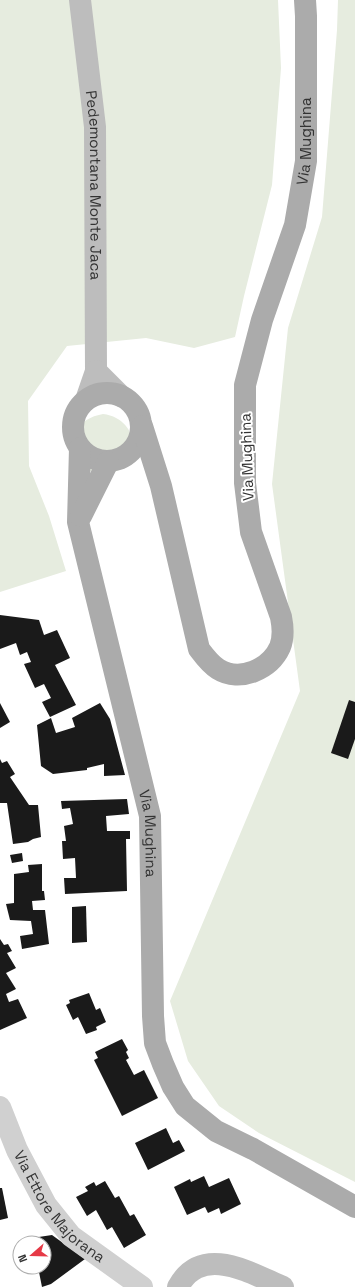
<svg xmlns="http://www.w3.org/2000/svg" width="355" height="1287" viewBox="0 0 355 1287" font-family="'Space Grotesk',sans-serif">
<rect width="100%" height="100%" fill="#fff"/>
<g fill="#e6ecdf">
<polygon points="0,0 278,0 281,68 272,185 244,296 235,337 194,348 146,338 67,346 28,401 29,466 49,516 66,571 0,592"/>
<polygon points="338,0 355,0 355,1182 259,1133 219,1106 188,1061 170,1001 300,691 272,484 288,328 322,217 337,30"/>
<path d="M103 414C144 419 142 476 103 473 99 473 92 473 88 470 82 465 78 451 74 443 75 426 86 417 103 414Z"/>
</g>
<g fill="#1a1a1a">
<polygon points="0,615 39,620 44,635 57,630 70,658 55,665 76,705 50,717 42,702 51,698 44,684 35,688 24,664 31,662 27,652 20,655 16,643 0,649"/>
<polygon points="349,700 355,702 355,739 348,759 331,753"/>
<polygon points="0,703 10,722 0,728"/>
<polygon points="100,703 110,719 125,775 104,776 104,764 87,768 87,770 53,774 41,766 37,725 51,718 56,733 75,727 72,718"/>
<polygon points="0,759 2,763 7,761 15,774 10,777 29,805 38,805 41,837 33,839 28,842 13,844 7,803 0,803"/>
<polygon points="127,799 129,814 106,816 107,831 130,831 130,839 126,839 127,891 65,894 64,878 76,878 75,858 63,859 62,841 66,841 64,826 73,824 70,808 62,809 61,801"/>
<polygon points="22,853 23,861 12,863 10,855"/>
<polygon points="42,864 42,891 44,891 45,900 32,901 33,910 45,910 49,944 22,949 20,936 33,934 31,921 10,920 6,904 14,903 14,874 29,872 28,865"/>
<polygon points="86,906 87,942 72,943 72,907"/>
<polygon points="0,939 4,945 8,944 12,951 7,953 16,968 6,973 16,989 6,994 9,1002 18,999 27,1018 0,1030"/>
<polygon points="89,993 96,1010 100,1008 106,1022 96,1027 97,1030 86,1034 78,1017 73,1020 66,1005 70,1003 69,1000"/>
<polygon points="122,1039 128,1050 126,1052 129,1058 126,1060 134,1075 144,1070 158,1098 122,1116 94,1060 98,1058 95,1052"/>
<polygon points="166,1128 173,1143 179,1140 185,1151 148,1170 135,1143"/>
<polygon points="204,1176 209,1187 229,1178 241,1204 221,1214 219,1208 208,1213 205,1207 187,1215 174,1187 190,1179 191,1182"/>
<polygon points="105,1181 115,1198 119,1196 130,1216 134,1214 146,1235 124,1248 112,1227 107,1230 96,1210 87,1216 76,1197 88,1191 85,1187 94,1182 96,1186"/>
<polygon points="0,1188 2,1188 8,1218 0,1220"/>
<polygon points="52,1235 85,1259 51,1284 42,1287 38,1267 44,1267 44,1243 33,1243 32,1238"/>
</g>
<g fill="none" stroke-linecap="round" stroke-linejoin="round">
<path stroke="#d0d0d0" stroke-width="22" id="s1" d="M0 1107 17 1150 46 1205 71 1236 142 1287"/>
<g stroke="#bdbdbd" stroke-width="22">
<path id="s2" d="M80 0 95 127 96 371 86 400"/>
<polyline points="96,371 121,396"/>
<path d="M178 1287C202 1243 250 1273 283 1287"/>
</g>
<g stroke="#ababab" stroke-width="22">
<circle cx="107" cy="427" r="34"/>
<path id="s3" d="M142 426 161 486 199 649C205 657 210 664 218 669 240 683 270 669 280 647 284 637 283 627 281 617L251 532 245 483V385L262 320 295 225 306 161V16L305 0"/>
<path id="s4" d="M80 448 78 522 150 816 153 1016 155 1043 163 1064 173 1087 185 1106 216 1131 253 1149 355 1207"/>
<polyline points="81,516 108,462"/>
</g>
</g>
<g text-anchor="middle" stroke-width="4" stroke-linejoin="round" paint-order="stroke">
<g font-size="15" fill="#333" stroke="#fff">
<text dy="5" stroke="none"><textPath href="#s3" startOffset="852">Via Mughina</textPath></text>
<text dy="5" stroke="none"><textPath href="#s2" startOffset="186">Pedemontana Monte Jaca</textPath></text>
<text transform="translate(247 457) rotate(-92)" y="5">Via Mughina</text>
<text dy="5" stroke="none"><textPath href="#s4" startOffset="394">Via Mughina</textPath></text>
<text dy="5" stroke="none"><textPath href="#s1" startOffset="118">Via Ettore Majorana</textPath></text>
</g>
</g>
<g transform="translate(32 1255) rotate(250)"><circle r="19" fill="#ffffff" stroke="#adadad"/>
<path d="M0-3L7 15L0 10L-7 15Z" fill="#e63946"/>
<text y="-6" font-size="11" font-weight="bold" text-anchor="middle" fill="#333333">N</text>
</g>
</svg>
